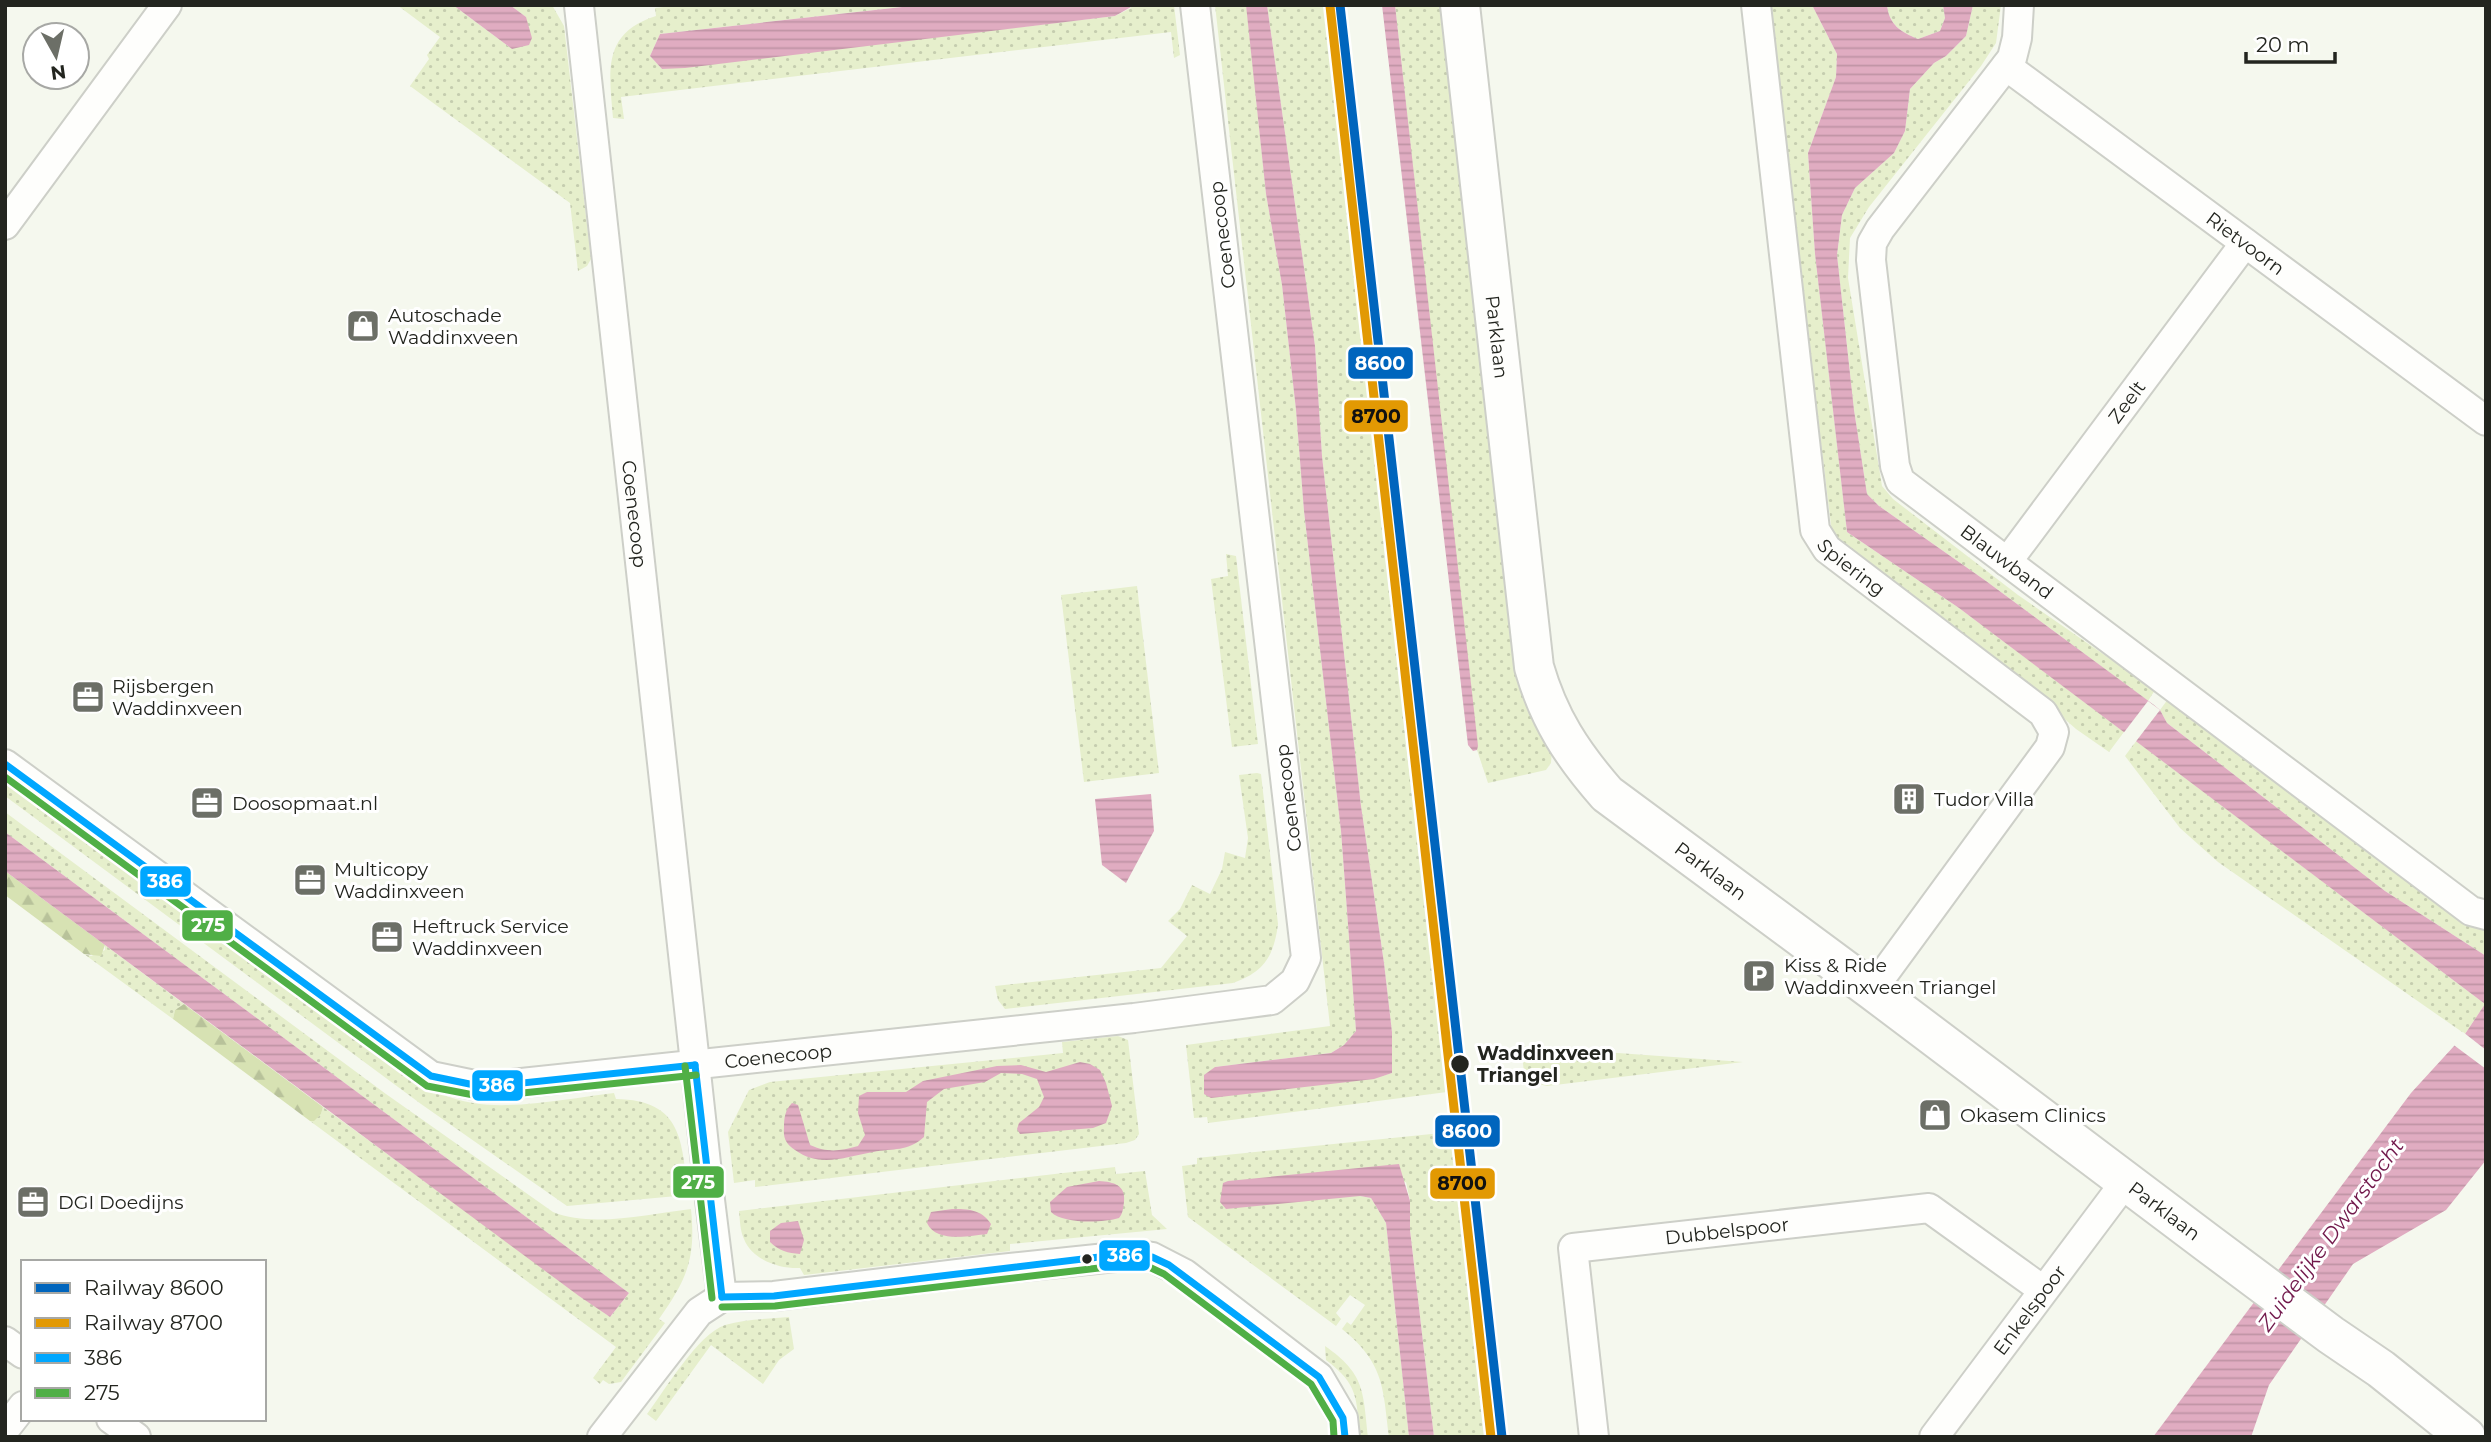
<svg xmlns="http://www.w3.org/2000/svg" width="2491" height="1442" viewBox="0 0 2491 1442" font-family="Montserrat,sans-serif">
<defs>
<pattern id="grass-dots" width="8" height="8" patternUnits="userSpaceOnUse" patternTransform="scale(1.75)"><rect width="8" height="8" fill="#e6efcc"/><path d="M2 2h.1M6 6h.1" fill="none" stroke="#c5cdaf" stroke-width="1.8" stroke-linecap="round"/></pattern>
<pattern id="forest-firs" width="22" height="20" patternUnits="userSpaceOnUse" patternTransform="scale(1.75)"><rect width="22" height="20" fill="#d7e2b3"/><path d="M5 1l3.5 6h-7zM16 11l3.5 6h-7z" fill="#b8c29a"/></pattern>
<pattern id="water-rules" width="6" height="5" patternUnits="userSpaceOnUse" patternTransform="scale(1.75)"><rect width="6" height="5" fill="#e0acc1"/><path d="M0 2.5h6" fill="none" stroke="#c094a5"/></pattern>
</defs>
<rect width="100%" height="100%" fill="#f5f8ee"/>
<g fill="url(#grass-dots)">
<polygon points="397,5 453,5 512,49 526,17 510,5 552,5 564,26 591,259 587,266 578,271 570,203 410,86 429,59 427,55 440,37"/>
<path d="M680 5H920L660 34 650 56 662 69 1115 16 1131 8V5H1174L1180 55 1174 58 1171 32 621 97 624 119 613 118C609 71 602 33 656 16L655 8Z"/>
<path d="M1215 5H1246L1247 10 1266 194 1282 285 1296 410 1304 511 1341 831 1356 1031 1344 1045 1331 1053 1215 1067C1274 1076 1333 1092 1392 1073V1032L1384 963 1361 806 1322 456 1315 346 1267 5H1325L1367 350 1407 752 1447 1092 1208 1123 1207 1117 1194 1118 1186 1045 1330 1026Z"/>
<polygon points="1395,5 1443,5 1552,749 1551,763 1546,770 1488,783 1477,750"/>
<polygon points="1767,5 1812,5 1837,54 1836,77 1808,153 1815,254 1847,532 1959,608 2124,732 2109,752 2076,729 2051,707 1833,541"/>
<path d="M1887 5H1943L1945 18 1940 31 1918 39C1901 32 1889 25 1887 5Z"/>
<polygon points="1973,5 2001,5 1996,43 1981,66 1869,207 1850,238 1848,278 1882,486 1893,499 2018,595 2155,690 2148,701 1986,581 1879,506 1867,494 1854,410 1837,255 1842,215 1855,188 1894,153 1905,131 1910,89 1934,63 1946,56 1966,36"/>
<polygon points="1226,554 1236,556 1258,744 1232,747 1211,579 1228,576"/>
<polygon points="1137,586 1159,773 1084,782 1061,595"/>
<polygon points="2168,699 2374,854 2481,930 2486,930 2486,956 2385,891 2167,723 2160,710"/>
<polygon points="2136,741 2485,1004 2465,1034 2218,862 2180,828 2125,756"/>
<path d="M1257 773 1261 774 1278 924C1274 956 1264 972 1233 983L1005 1009 998 1000 995 986 1161 968 1187 936 1168 921 1180 909 1192 885 1210 894 1222 869 1225 852 1245 858 1248 838 1239 775Z"/>
<path d="M5 781 407 1077C428 1089 449 1099 473 1103 514 1110 572 1098 614 1093L616 1099C683 1100 682 1142 688 1195L567 1206 421 1104 5 796Z"/>
<path d="M5 812 386 1094 553 1212C592 1228 648 1214 691 1209 696 1259 687 1279 659 1319L665 1323 621 1382 609 1384 603 1380 600 1384 593 1378 616 1347 310 1121 314 1120 321 1114 323 1107 610 1317 629 1293 5 832Z"/>
<polygon points="105,945 184,1004 175,1010 173,1019 84,954 91,956 105,950"/>
<polygon points="1118,1036 1128,1040 1139,1134 1135,1140 1126,1143 755,1187 755,1180 734,1183 728,1132 749,1090 770,1082 1063,1053 1062,1042"/>
<polygon points="1521,1046 1743,1062 1547,1086 1525,1081"/>
<path d="M1451 1132 1486 1437H1434L1410 1230V1201L1406 1182 1360 1196 1371 1198 1386 1223 1409 1437H1389C1383 1387 1384 1363 1342 1329L1347 1322 1351 1325 1365 1305 1350 1295 1336 1313 1341 1319 1336 1326 1188 1217 1182 1166 1197 1164V1158Z"/>
<path d="M1115 1167 1116 1174 1145 1171 1152 1215 1167 1229 1010 1244V1251L804 1275 800 1268C780 1269 752 1260 744 1239 740 1231 740 1220 739 1211Z"/>
<path d="M789 1317 794 1349 779 1360 763 1384 711 1345 656 1421 647 1414C665 1390 698 1334 725 1325 745 1319 768 1319 789 1317Z"/>
<path d="M1325 1346C1365 1374 1363 1391 1368 1437H1360C1356 1398 1359 1385 1326 1360Z"/>
</g>
<g fill="url(#forest-firs)">
<polygon points="5,871 105,945 101,956 84,954 5,895"/>
<polygon points="184,1004 323,1107 321,1114 314,1121 310,1121 173,1019 175,1010"/>
</g>
<g fill="url(#water-rules)">
<polygon points="453,5 510,5 526,17 532,38 529,45 512,49"/>
<polygon points="920,5 1131,5 1131,7 1115,16 685,68 662,69 650,56 660,34"/>
<polygon points="1246,5 1267,5 1315,346 1322,456 1361,806 1384,963 1392,1032 1392,1073 1374,1079 1211,1098 1204,1094 1204,1075 1215,1067 1331,1053 1344,1045 1356,1031 1341,831 1304,511 1296,410 1282,285 1266,194"/>
<polygon points="1382,5 1395,5 1478,746 1477,750 1473,751 1468,745"/>
<path d="M1812 5H1887C1889 25 1901 32 1918 39L1940 31 1945 18 1943 5H1973L1966 36 1946 56 1934 63 1910 89 1905 131 1894 153 1855 188 1842 215 1837 255 1854 410 1867 494 1879 506 1986 581 2154 705 2160 710 2167 723 2385 891 2486 956V1160L2446 1210 2353 1264 2269 1385 2251 1437H2153L2411 1093 2465 1034 2485 1004 1959 608 1847 532 1815 254 1808 153 1836 77 1837 54Z"/>
<polygon points="1151,794 1154,831 1126,883 1102,865 1095,799"/>
<polygon points="5,832 629,1293 610,1317 579,1296 5,871"/>
<path d="M1080 1062 1090 1064 1100 1070 1106 1083 1112 1106 1106 1123 1093 1128 1020 1134 1017 1129 1019 1123 1039 1107 1044 1097 1037 1079 1022 1074 1001 1073 985 1082 944 1089 927 1102 924 1137C908 1152 893 1148 873 1152 845 1157 820 1168 795 1150 786 1144 783 1138 784 1128 784 1118 785 1110 792 1103L798 1105 810 1145C828 1153 840 1151 858 1146L865 1135 858 1113 859 1096 867 1092H906L923 1081 997 1066 1021 1065 1046 1072Z"/>
<polygon points="1399,1164 1410,1201 1410,1230 1434,1437 1409,1437 1386,1223 1371,1198 1360,1196 1226,1209 1220,1202 1223,1183 1228,1181"/>
<path d="M1099 1181C1114 1182 1126 1185 1124 1202 1123 1209 1123 1213 1119 1218 1102 1223 1063 1224 1051 1212L1050 1202 1067 1187Z"/>
<path d="M952 1209C968 1209 981 1209 991 1224L987 1234C969 1236 936 1243 927 1223L931 1212Z"/>
<path d="M798 1221 804 1240 800 1254C788 1253 779 1251 770 1242V1231L781 1223Z"/>
</g>
<g fill="#f5f8ee">
<polygon points="2148,701 2160,710 2134,744 2122,735"/>
<polygon points="2463,1032 2486,1050 2486,1069 2451,1043"/>
</g>
<g fill="none" stroke-linecap="round" stroke-linejoin="round">
<defs>
<g id="street">
<path id="s1" d="M1756 5 1815 530 1827 549 2043 713 2054 732 2050 747 1872 990"/>
<path id="s2" d="M2019 5 2017 38 2012 58 1880 229 1872 243 1871 260 1895 466 1900 481 2471 911 2486 915"/>
<path id="s3" d="M579 6 710 1200 722 1297"/>
<path id="s4" d="M2006 66 2486 421"/>
<polyline points="5,225 167,5"/>
<path id="s5" d="M2007 562 2245 243"/>
<path id="s6" d="M5 764 431 1076 484 1087 1134 1018 1272 1000 1295 981 1306 958 1195 5"/>
<polyline points="5,1341 23,1354"/>
<polyline points="111,1419 136,1437"/>
<polyline points="5,1429 23,1406"/>
<polyline points="602,1437 699,1312 722,1297 774,1296 991,1270 1135,1255 1152,1257 1185,1274 1319,1377 1343,1418 1345,1437"/>
<path id="s7" d="M1594 1437 1573 1248 1929 1208 2043 1290"/>
<path id="s8" d="M1934 1437 2126 1181"/>
</g>
<g id="secondary">
<path id="s9" d="M1460 5 1534 667C1549 719 1572 754 1607 794L1872 990 2209 1244 2331 1335 2381 1369 2466 1437"/>
</g>
</defs>
<use href="#street" stroke="#cdcfc8" stroke-width="32"/>
<use href="#secondary" stroke="#cdcfc8" stroke-width="42"/>
<use href="#street" stroke="#fefefc" stroke-width="28"/>
<use href="#secondary" stroke="#fefefc" stroke-width="38"/>
<defs>
<g id="bus-1">
<polyline points="5,764 431,1076 484,1087 695,1065"/>
<polyline points="695,1065 722,1297"/>
<polyline points="722,1297 774,1296 1116,1255 1152,1257 1169,1265 1319,1377 1343,1418 1345,1437"/>
</g>
<g id="bus-2">
<polyline points="5,777 427,1086 484,1097 696,1075"/>
<polyline points="685,1066 712,1298"/>
<polyline points="722,1307 775,1306 1116,1266 1149,1267 1164,1274 1311,1384 1333,1421 1334,1437"/>
</g>
</defs>
<use href="#bus-1" stroke="#fff" stroke-width="12"/>
<use href="#bus-2" stroke="#fff" stroke-width="12"/>
<use href="#bus-1" stroke="#00a7ff" stroke-width="7"/>
<use href="#bus-2" stroke="#50af46" stroke-width="7"/>
<defs>
<polyline id="rail-1" points="1340,5 1502,1437"/>
<polyline id="rail-2" points="1330,6 1491,1437"/>
</defs>
<use href="#rail-1" stroke="#fff" stroke-width="14"/>
<use href="#rail-2" stroke="#fff" stroke-width="14"/>
<use href="#rail-1" stroke="#0065bd" stroke-width="9"/>
<use href="#rail-2" stroke="#e29903" stroke-width="9"/>
</g>
<defs>
<symbol id="shop-square" viewBox="-11 -11 22 22"><rect x="-9" y="-9" width="18" height="18" rx="4" fill="#6c6f67" stroke="#fff"/><path d="M-5-2.5h2.3a2.7 3.5 0 0 1 5.4 0H5L5.5 6h-11ZM-1.5-2.5h3a1.5 2.3 0 0 0-3 0Z" fill="#fff"/></symbol>
<symbol id="office-square" viewBox="-11 -11 22 22"><rect x="-9" y="-9" width="18" height="18" rx="4" fill="#6c6f67" stroke="#fff"/><path d="M-6-3h4V-5.5h4V-3h4V5H-6ZM-1-4.5V-3h2v-1.5ZM-6 0V1H6V0Z" fill="#fff"/></symbol>
<symbol id="building-square" viewBox="-11 -11 22 22"><rect x="-9" y="-9" width="18" height="18" rx="4" fill="#6c6f67" stroke="#fff"/><path d="M-4-6H4V6H1V3H-1V6H-4ZM-2.5-4.3h1.7v1.8h-1.7ZM.8-4.3h1.7v1.8H.8ZM-2.5-1h1.7V.8h-1.7ZM.8-1h1.7V.8H.8Z" fill="#fff"/></symbol>
<symbol id="parking-square" viewBox="-11 -11 22 22"><rect x="-9" y="-9" width="18" height="18" rx="4" fill="#6c6f67" stroke="#fff"/><path d="M-3.5-5.5H1a3.5 3.5 0 0 1 0 7H-1V5.5H-3.5ZM-1-3.4V-.6H.8a1.4 1.4 0 0 0 0-2.8Z" fill="#fff"/></symbol>
</defs>
<g fill-rule="evenodd">
<use href="#shop-square" x="344" y="307" width="38" height="38"/>
<use href="#office-square" x="69" y="678" width="38" height="38"/>
<use href="#building-square" x="1890" y="780" width="38" height="38"/>
<use href="#office-square" x="188" y="784" width="38" height="38"/>
<use href="#office-square" x="291" y="861" width="38" height="38"/>
<use href="#office-square" x="368" y="918" width="38" height="38"/>
<use href="#parking-square" x="1740" y="957" width="38" height="38"/>
<use href="#shop-square" x="1916" y="1096" width="38" height="38"/>
<use href="#office-square" x="14" y="1183" width="38" height="38"/>
</g>
<g fill="#23251f" stroke="#fff" stroke-width="2.5">
<circle cx="1460" cy="1064" r="10"/>
<circle cx="1087" cy="1259" r="6"/>
</g>
<g text-anchor="middle" stroke-width="6" stroke-linejoin="round" paint-order="stroke">
<g font-size="19" fill="#23251f" stroke="#fff">
<text transform="translate(1222 235) rotate(-97)" y="7">Coenecoop</text>
<text dy="7" stroke="none"><textPath href="#s4" startOffset="298">Rietvoorn</textPath></text>
<text dy="7" stroke="none"><textPath href="#s9" startOffset="334">Parklaan</textPath></text>
<text dy="7" stroke="none"><textPath href="#s5" startOffset="200">Zeelt</textPath></text>
<text dy="7" stroke="none"><textPath href="#s3" startOffset="511">Coenecoop</textPath></text>
<text dy="7" stroke="none"><textPath href="#s2" startOffset="660">Blauwband</textPath></text>
<text dy="7" stroke="none"><textPath href="#s1" startOffset="581">Spiering</textPath></text>
<text transform="translate(1288 798) rotate(-97)" y="7">Coenecoop</text>
<text dy="7" stroke="none"><textPath href="#s9" startOffset="943">Parklaan</textPath></text>
<text dy="7" stroke="none"><textPath href="#s6" startOffset="878">Coenecoop</textPath></text>
<text dy="7" stroke="none"><textPath href="#s9" startOffset="1510">Parklaan</textPath></text>
<text dy="7" stroke="none"><textPath href="#s7" startOffset="345">Dubbelspoor</textPath></text>
<text dy="7" stroke="none"><textPath href="#s8" startOffset="159">Enkelspoor</textPath></text>
</g>
<g font-size="19" fill="#23251f" stroke="#fff" text-anchor="start">
<text x="388" y="322">Autoschade<tspan x="388" dy="22">Waddinxveen</tspan></text>
<text x="112" y="693">Rijsbergen<tspan x="112" dy="22">Waddinxveen</tspan></text>
<text x="1934" y="806">Tudor Villa</text>
<text x="232" y="810">Doosopmaat.nl</text>
<text x="334" y="876">Multicopy<tspan x="334" dy="22">Waddinxveen</tspan></text>
<text x="412" y="933">Heftruck Service<tspan x="412" dy="22">Waddinxveen</tspan></text>
<text x="1784" y="972">Kiss &amp; Ride<tspan x="1784" dy="22">Waddinxveen Triangel</tspan></text>
<text x="1960" y="1122">Okasem Clinics</text>
<text x="58" y="1209">DGI Doedijns</text>
</g>
<g font-size="19" font-weight="bold" fill="#23251f" stroke="#fff" text-anchor="start">
<text x="1477" y="1060">Waddinxveen<tspan x="1477" dy="22">Triangel</tspan></text>
</g>
<g font-size="21" font-style="italic" fill="#71184b" stroke="#fff">
<text transform="translate(2331 1235) rotate(-54)" y="7">Zuidelijke Dwarstocht</text>
</g>
</g>
<g stroke="#fff" stroke-width="2.5">
<rect x="1347" y="346" width="67" height="34" rx="7" fill="#0065bd"/>
<rect x="1343" y="399" width="66" height="34" rx="7" fill="#e29903"/>
<rect x="139" y="865" width="53" height="33" rx="7" fill="#00a7ff"/>
<rect x="181" y="909" width="53" height="33" rx="7" fill="#50af46"/>
<rect x="471" y="1069" width="53" height="33" rx="7" fill="#00a7ff"/>
<rect x="1434" y="1114" width="67" height="34" rx="7" fill="#0065bd"/>
<rect x="672" y="1165" width="53" height="34" rx="7" fill="#50af46"/>
<rect x="1429" y="1167" width="67" height="33" rx="7" fill="#e29903"/>
<rect x="1098" y="1239" width="53" height="33" rx="7" fill="#00a7ff"/>
</g>
<g font-size="19" text-anchor="middle" font-weight="bold" fill="#fff">
<text x="1380" y="370">8600</text>
<text x="165" y="888">386</text>
<text x="208" y="932">275</text>
<text x="497" y="1092">386</text>
<text x="1467" y="1138">8600</text>
<text x="698" y="1189">275</text>
<text x="1125" y="1262">386</text>
</g>
<g font-size="19" text-anchor="middle" font-weight="bold" fill="#111">
<text x="1376" y="423">8700</text>
<text x="1462" y="1190">8700</text>
</g>
<rect width="2491" height="1442" fill="none" stroke="#23251f" stroke-width="14"/>
<rect x="21" y="1260" width="245" height="161" fill="#ffffff" stroke="#a7a8a5" stroke-width="2"/>
<rect x="35" y="1283" width="35" height="10" fill="#0065bd" stroke="#a7a8a5" stroke-width="2"/>
<text x="84" y="1295" font-size="21" fill="#23251f">Railway 8600</text>
<rect x="35" y="1318" width="35" height="10" fill="#e29903" stroke="#a7a8a5" stroke-width="2"/>
<text x="84" y="1330" font-size="21" fill="#23251f">Railway 8700</text>
<rect x="35" y="1353" width="35" height="10" fill="#00a7ff" stroke="#a7a8a5" stroke-width="2"/>
<text x="84" y="1365" font-size="21" fill="#23251f">386</text>
<rect x="35" y="1388" width="35" height="10" fill="#50af46" stroke="#a7a8a5" stroke-width="2"/>
<text x="84" y="1400" font-size="21" fill="#23251f">275</text>
<g transform="translate(56 56) rotate(172)"><circle r="33" fill="#ffffff" stroke="#a7a8a5" stroke-width="2"/>
<path d="M0-5L12 26L0 18L-12 26Z" fill="#6c6f67"/>
<text y="-10" font-size="19" font-weight="bold" text-anchor="middle" fill="#23251f">N</text>
</g>
<path d="M2246 52v10h89v-10" fill="none" stroke="#23251f" stroke-width="3.5"/>
<text x="2256" y="52" font-size="21" fill="#23251f" stroke="#ffffff" stroke-width="5" paint-order="stroke">20 m</text>
</svg>
